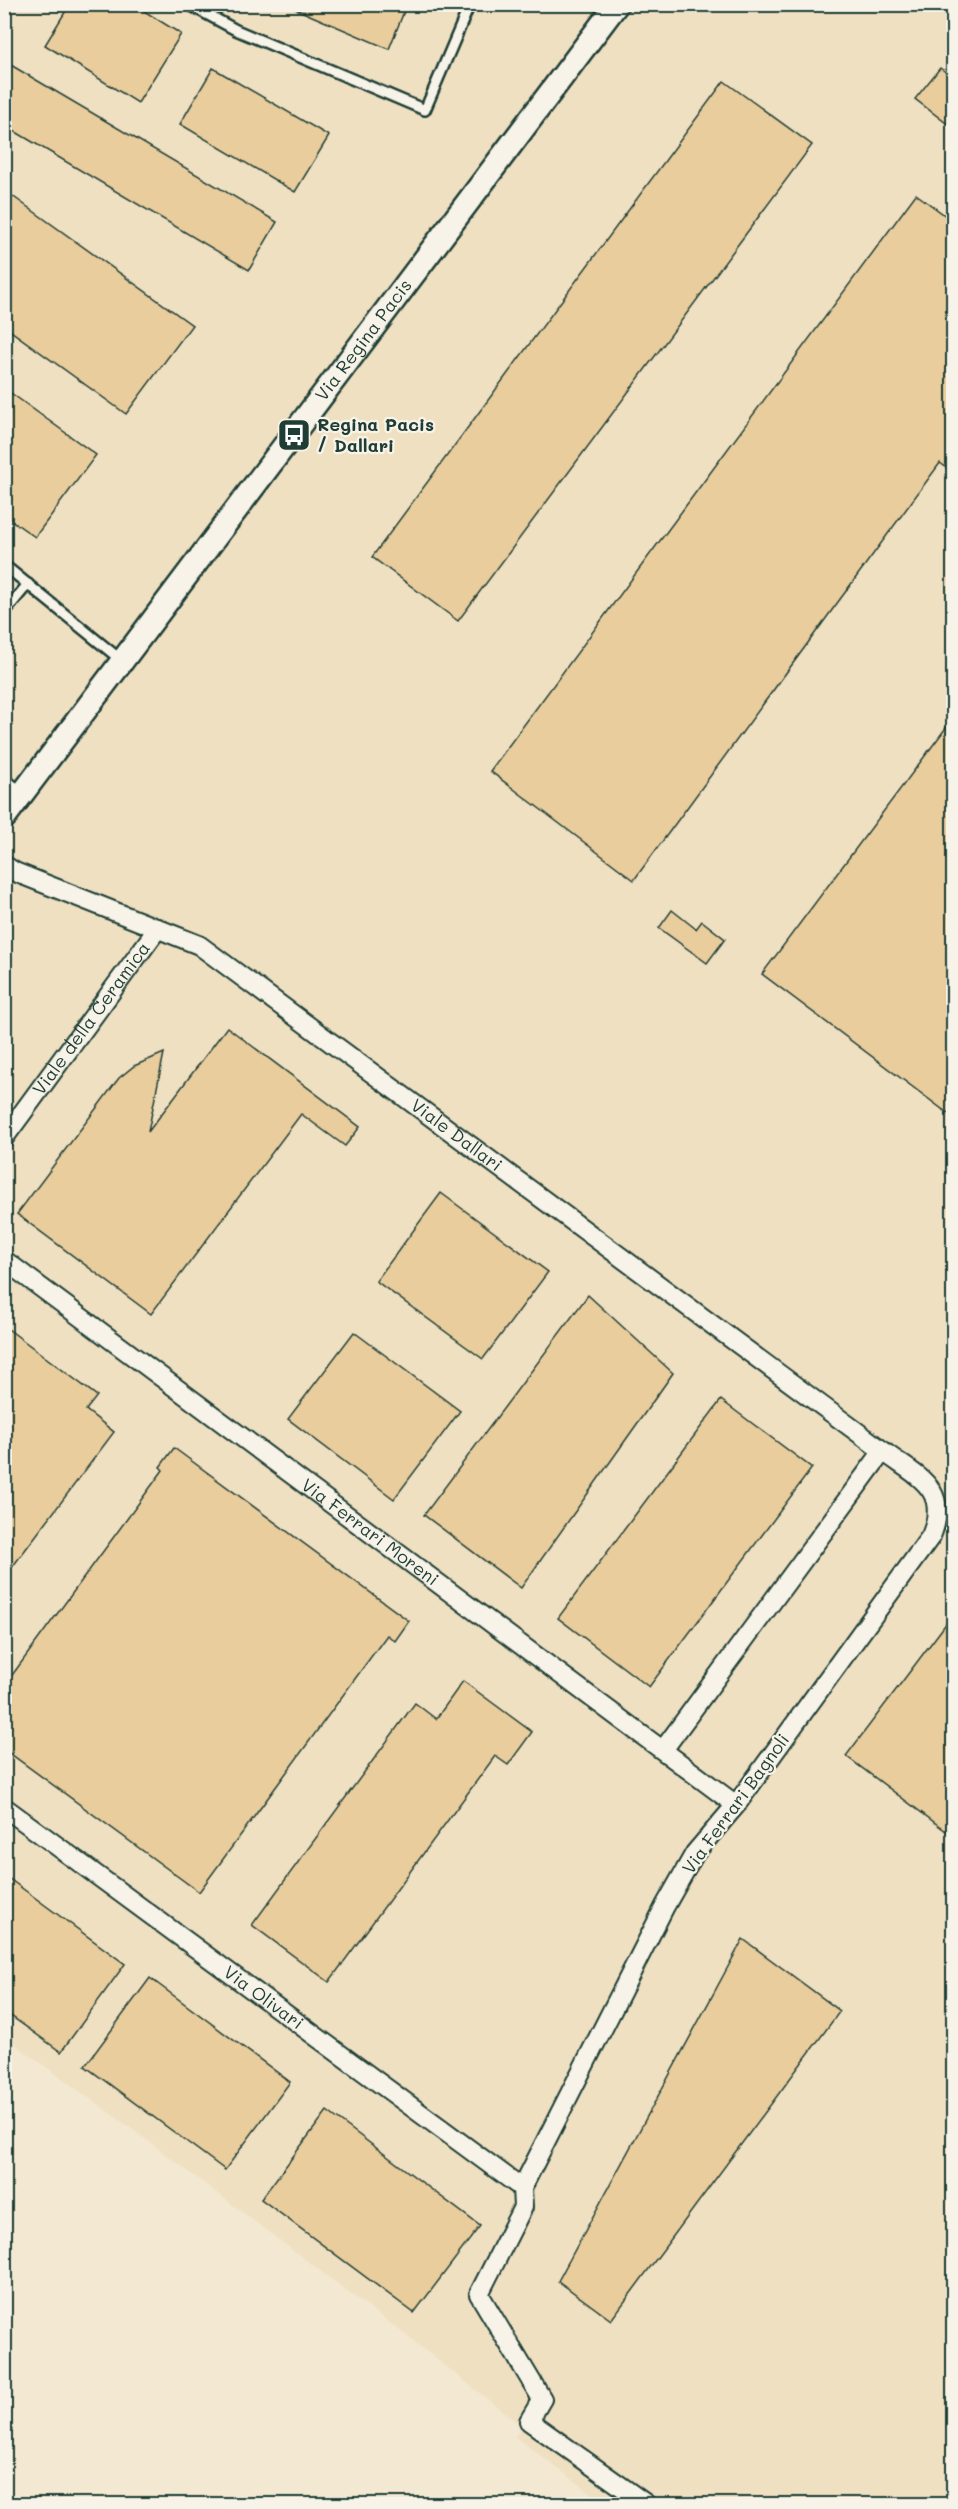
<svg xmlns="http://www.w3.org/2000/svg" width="958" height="2509" viewBox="0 0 958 2509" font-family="Mali,sans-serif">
<rect width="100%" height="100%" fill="#f3e8d2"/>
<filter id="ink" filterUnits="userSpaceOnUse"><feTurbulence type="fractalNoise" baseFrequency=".0167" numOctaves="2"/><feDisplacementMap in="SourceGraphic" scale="12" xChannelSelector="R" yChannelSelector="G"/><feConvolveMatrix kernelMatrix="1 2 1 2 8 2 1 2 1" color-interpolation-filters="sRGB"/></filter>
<g filter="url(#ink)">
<polygon fill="#f0e0c2" points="5,5 953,5 953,2504 606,2504 515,2437 523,2427 412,2340 140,2135 5,2037"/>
<g fill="#eacd9d" stroke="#1f3d34" stroke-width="1.5">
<polygon points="70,4 133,4 181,34 138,103 45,45"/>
<polygon points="284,4 407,4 389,49"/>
<polygon points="4,61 277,222 249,270 4,125"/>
<polygon points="213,68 329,136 295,192 180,124"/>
<polygon points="940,68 954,78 954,129 915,99"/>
<polygon points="724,81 812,145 458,621 372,557"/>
<polygon points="4,190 192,325 126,414 4,326"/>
<polygon points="916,194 954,222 954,473 940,463 634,880 490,771"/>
<polygon points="4,388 96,455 35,537 4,515"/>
<polygon points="954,717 954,1118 762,974"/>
<polygon points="672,910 696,929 702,921 725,939 707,963 659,928"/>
<polygon points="227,1027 360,1127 345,1146 301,1114 151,1314 17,1214 119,1078 134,1066 164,1053 148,1132"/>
<polygon points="441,1193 548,1272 483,1359 376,1281"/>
<polygon points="588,1295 673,1373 521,1588 424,1515"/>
<polygon points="4,1326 97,1396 86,1410 114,1432 4,1578"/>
<polygon points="354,1332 460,1411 394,1499 288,1419"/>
<polygon points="721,1400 812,1468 649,1687 558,1618"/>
<polygon points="174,1448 409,1621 395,1641 387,1635 199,1892 4,1749 4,1686 163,1470 160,1467"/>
<polygon points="954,1613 954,1837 846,1756"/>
<polygon points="463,1681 532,1732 508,1765 495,1756 329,1982 252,1925 415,1703 436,1719"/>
<polygon points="4,1875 125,1964 61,2052 4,2011"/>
<polygon points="743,1939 840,2011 611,2320 558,2281"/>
<polygon points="150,1978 290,2082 225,2170 85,2066"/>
<polygon points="327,2111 480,2226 414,2313 261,2199"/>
</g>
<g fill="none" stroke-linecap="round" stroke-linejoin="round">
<defs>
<g id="service">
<polyline points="188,4 236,30 425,110 470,4"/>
<polyline points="4,565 121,660"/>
<polyline points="4,613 28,584"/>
<polyline points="4,779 22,792"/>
</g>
<g id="minor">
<path id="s1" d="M4 865 15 872 199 945 883 1451C917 1477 951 1488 931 1536L736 1805 695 1853 665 1906 522 2188 523 2207 479 2294 542 2399 529 2421 646 2504"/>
<path id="s2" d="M4 1138 158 928"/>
<path id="s3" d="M4 1260 736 1805"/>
<polyline points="663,1750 883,1451"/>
<path id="s4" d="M4 1807 522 2188"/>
</g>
<g id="tertiary">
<path id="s5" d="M4 818 617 4"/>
</g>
</defs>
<use href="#service" stroke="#1f3d34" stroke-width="14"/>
<use href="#minor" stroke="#1f3d34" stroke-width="22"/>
<use href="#tertiary" stroke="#1f3d34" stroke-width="27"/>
<use href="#service" stroke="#f7f3e8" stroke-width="9"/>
<use href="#minor" stroke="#f7f3e8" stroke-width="18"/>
<use href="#tertiary" stroke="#f7f3e8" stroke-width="22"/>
</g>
</g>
<defs>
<symbol id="bus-square" viewBox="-11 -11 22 22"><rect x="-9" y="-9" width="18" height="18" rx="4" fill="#1f3d34" stroke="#f7f3e8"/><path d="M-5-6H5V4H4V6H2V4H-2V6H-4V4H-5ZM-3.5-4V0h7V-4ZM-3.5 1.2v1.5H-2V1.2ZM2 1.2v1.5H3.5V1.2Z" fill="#fff"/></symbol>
</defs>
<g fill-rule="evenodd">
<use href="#bus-square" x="275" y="416" width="38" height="38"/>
</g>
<g text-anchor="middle" stroke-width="4.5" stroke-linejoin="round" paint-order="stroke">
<g font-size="18" fill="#1f3d34" stroke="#f7f3e8">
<text dy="6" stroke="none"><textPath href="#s5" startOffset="598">Via Regina Pacis</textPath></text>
<text dy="6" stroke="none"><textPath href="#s2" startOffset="148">Viale della Ceramica</textPath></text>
<text dy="6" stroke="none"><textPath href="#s1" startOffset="531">Viale Dallari</textPath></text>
<text dy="6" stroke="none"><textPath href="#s3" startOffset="456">Via Ferrari Moreni</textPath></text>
<text transform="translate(736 1804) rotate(-54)" y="6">Via Ferrari Bagnoli</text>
<text dy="6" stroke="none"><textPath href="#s4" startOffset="322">Via Olivari</textPath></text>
</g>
<g font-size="18" font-weight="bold" fill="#1f3d34" stroke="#f7f3e8" text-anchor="start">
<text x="317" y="431">Regina Pacis<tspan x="317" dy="21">/ Dallari</tspan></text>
</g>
</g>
<rect width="958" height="2509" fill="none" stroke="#f7f3e8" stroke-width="24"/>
<rect x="12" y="12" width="934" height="2485" fill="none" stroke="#1f3d34" stroke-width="2" filter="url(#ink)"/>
</svg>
